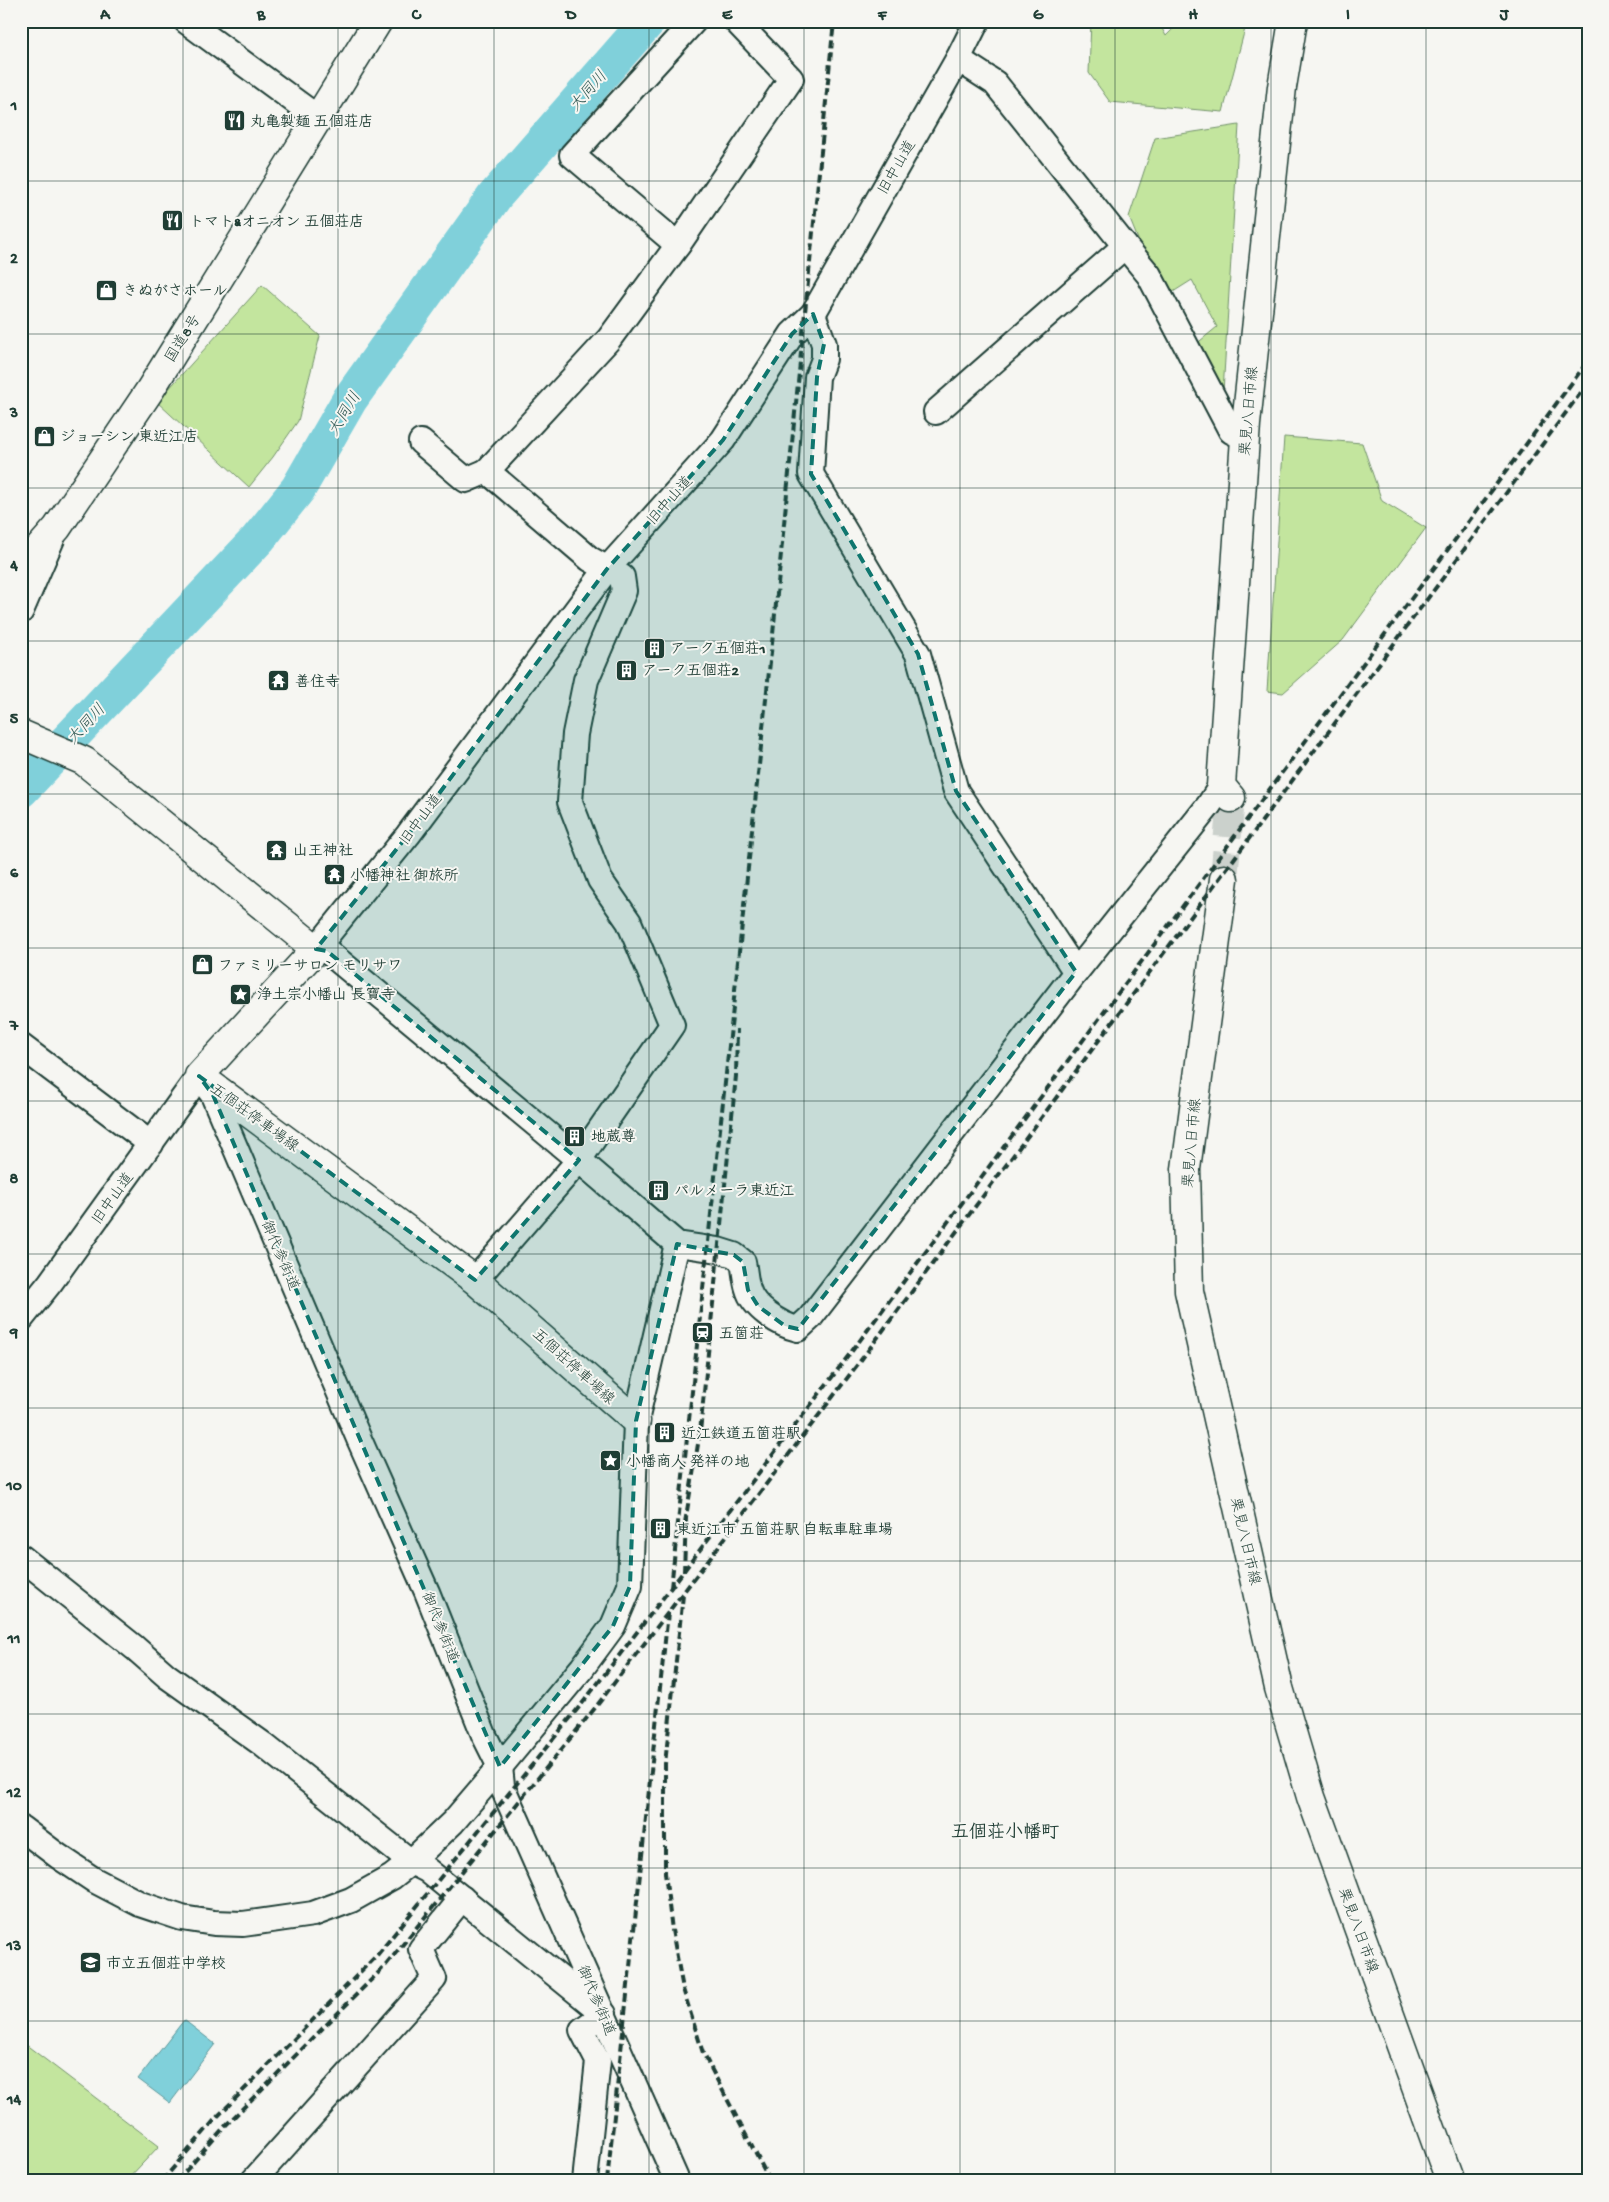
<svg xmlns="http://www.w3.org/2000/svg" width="1609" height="2202" viewBox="0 0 1609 2202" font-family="'Gochi Hand','Klee One',sans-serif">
<rect width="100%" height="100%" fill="#f6f6f2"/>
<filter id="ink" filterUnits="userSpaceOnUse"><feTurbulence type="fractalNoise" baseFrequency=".02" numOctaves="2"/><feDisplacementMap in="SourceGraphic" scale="10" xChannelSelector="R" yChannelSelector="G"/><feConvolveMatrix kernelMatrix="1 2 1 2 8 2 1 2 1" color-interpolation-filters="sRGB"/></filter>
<g filter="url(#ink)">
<g fill="#c3e59e" stroke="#719169">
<polygon points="1091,21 1158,21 1166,36 1181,21 1247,21 1223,112 1110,102 1089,73"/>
<polygon points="1239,125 1222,409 1189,350 1217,327 1192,280 1162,299 1129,217 1155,138"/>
<polygon points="262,285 320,336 298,421 273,457 249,487 157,402"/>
<polygon points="1284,437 1362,443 1382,501 1426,528 1343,640 1283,693 1267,691"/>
<polygon points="21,2041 159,2146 126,2181 21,2181"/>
</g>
<polygon fill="#80d0da" stroke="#599598" points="184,2020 215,2044 170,2103 138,2079"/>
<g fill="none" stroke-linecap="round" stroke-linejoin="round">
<polyline stroke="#80d0da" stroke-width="36" points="21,790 258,539 298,489 350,399 495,196 648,21"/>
<polyline stroke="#cbd1cc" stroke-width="28" stroke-dasharray="28 14" stroke-linecap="butt" points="1224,879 1231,798"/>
<defs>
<g id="minor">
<polyline points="186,21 318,118"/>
<polyline points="678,245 572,155 694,21"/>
<polyline points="1125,246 1149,275 1231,431 1245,438"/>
<polyline points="813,314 824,344 824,359 817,377 811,474 918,654 956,791 1076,972 1209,805 1221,786"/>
<polyline points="936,412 1125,246 995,83 958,59"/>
<polyline points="421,442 466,480 487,471"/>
<polyline points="21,611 52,539"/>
<polyline points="316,949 408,835 607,569 723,440 792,334 813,314 958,59 977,21"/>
<path d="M316 949 327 951 579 1160 677 1244 718 1250 734 1255 743 1262C745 1271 745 1280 748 1289 753 1308 780 1325 798 1329L810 1318 1076 972"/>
<polyline points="21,1046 151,1144"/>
<polyline points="475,1280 579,1160 672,1025 629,922 600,880 570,802 575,734 586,680 624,591 622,577 590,559 487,471 609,339 678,245 791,79 736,21"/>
<polyline points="21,1319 50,1283 199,1076 213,1095 359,1439 427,1592 484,1735 500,1767 502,1786 677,2181"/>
<polyline points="21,1557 135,1648 167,1676 261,1743 411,1862 427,1870 604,2014 582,2030 598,2061 585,2181"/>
<polyline points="21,1828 58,1856 94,1880 140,1904 182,1918 214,1923 243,1924 313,1914 351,1900 392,1877 411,1862 453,1822 500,1767 582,1668 613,1626 630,1586 636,1421 677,1244"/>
<polyline points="253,2181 434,1979 421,1949 462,1898"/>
</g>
<g id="major">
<polyline points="21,734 84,761 316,949 199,1076 475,1280 636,1421"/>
<polyline points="1231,798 1221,786 1246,424 1282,87 1293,21"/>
<polyline points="1224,879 1186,1169 1189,1291 1279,1688 1311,1797 1450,2181"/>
</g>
<polyline id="highway" points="21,569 57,528 150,390 378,21"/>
</defs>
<use href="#minor" stroke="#1f3d34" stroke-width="28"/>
<use href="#major" stroke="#1f3d34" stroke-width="31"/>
<use href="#highway" stroke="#1f3d34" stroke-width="31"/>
<use href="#minor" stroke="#f6f6f2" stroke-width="24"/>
<use href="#major" stroke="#f6f6f2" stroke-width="28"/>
<use href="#highway" stroke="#f6f6f2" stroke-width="28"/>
<g stroke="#1f3d34" stroke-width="4" stroke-dasharray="8 4" stroke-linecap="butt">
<polyline points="685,1523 700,1432 736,1076 737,1029"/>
<polyline points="684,1572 686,1517"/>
<polyline points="671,1588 773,634 834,21"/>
<polyline points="683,1595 665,1764 665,1873 672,1930 683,1989 703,2053 770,2181"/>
<polyline points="162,2181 218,2116 378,1954 585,1700 852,1351 1588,361"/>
<polyline points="177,2181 227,2124 386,1965 595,1708 861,1360 1588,383"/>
<polyline points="607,2181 668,1613"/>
</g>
</g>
</g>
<path fill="#0f766e" fill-opacity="0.2" stroke="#0f766e" stroke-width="4" stroke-dasharray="10 6" stroke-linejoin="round" d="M813 314 824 344 817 377 811 474 918 654 956 791 1076 972 798 1329 785 1326 758 1306 748 1290 743 1262 734 1255 677 1244 636 1421 630 1586 613 1626 500 1767 213 1095 199 1076 475 1280 579 1160 327 951 316 949 408 835 607 569 723 440 792 334Z"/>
<path fill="none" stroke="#1f3d34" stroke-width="1" stroke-opacity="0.55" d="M183 21V2181M338 21V2181M494 21V2181M649 21V2181M804 21V2181M960 21V2181M1115 21V2181M1271 21V2181M1426 21V2181M21 181H1588M21 334H1588M21 488H1588M21 641H1588M21 794H1588M21 948H1588M21 1101H1588M21 1254H1588M21 1408H1588M21 1561H1588M21 1714H1588M21 1868H1588M21 2021H1588"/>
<defs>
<symbol id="restaurant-square" viewBox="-11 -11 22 22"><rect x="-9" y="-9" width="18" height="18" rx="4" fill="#1f3d34" stroke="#f6f6f2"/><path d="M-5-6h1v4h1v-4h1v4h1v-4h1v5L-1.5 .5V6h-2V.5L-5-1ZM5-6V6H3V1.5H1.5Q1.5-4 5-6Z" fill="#fff"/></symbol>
<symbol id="shop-square" viewBox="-11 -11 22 22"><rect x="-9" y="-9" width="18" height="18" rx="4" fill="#1f3d34" stroke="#f6f6f2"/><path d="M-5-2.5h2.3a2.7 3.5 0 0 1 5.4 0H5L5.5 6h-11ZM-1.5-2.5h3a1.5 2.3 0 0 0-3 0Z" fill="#fff"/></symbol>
<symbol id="building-square" viewBox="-11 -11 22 22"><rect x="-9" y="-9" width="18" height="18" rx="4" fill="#1f3d34" stroke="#f6f6f2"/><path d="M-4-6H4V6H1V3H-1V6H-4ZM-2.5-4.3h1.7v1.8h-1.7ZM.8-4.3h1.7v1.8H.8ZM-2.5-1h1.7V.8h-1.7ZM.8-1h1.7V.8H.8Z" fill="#fff"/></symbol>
<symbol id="temple-square" viewBox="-11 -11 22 22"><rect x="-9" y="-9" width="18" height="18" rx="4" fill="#1f3d34" stroke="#f6f6f2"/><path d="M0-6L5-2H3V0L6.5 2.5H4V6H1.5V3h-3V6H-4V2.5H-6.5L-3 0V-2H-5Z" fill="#fff"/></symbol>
<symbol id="sight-square" viewBox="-11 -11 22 22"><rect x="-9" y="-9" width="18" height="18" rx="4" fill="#1f3d34" stroke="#f6f6f2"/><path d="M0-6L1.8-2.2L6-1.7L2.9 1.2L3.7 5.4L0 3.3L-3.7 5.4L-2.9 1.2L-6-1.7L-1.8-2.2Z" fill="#fff"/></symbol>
<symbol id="station-square" viewBox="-11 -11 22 22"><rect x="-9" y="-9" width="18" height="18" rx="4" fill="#1f3d34" stroke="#f6f6f2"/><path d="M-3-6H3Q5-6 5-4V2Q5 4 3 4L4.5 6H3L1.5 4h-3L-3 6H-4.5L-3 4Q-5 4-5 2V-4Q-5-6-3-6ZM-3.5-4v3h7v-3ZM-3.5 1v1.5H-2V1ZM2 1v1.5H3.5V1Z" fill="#fff"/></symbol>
<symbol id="school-square" viewBox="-11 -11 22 22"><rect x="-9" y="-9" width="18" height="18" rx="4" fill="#1f3d34" stroke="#f6f6f2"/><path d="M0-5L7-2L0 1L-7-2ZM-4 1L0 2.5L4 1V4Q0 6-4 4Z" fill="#fff"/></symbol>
</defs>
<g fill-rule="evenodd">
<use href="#restaurant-square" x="222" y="108" width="25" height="25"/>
<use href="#restaurant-square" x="160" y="208" width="25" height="25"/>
<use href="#shop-square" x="94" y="278" width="25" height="25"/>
<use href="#shop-square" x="32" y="424" width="25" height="25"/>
<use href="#building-square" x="642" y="636" width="25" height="25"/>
<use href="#building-square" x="614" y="658" width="25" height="25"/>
<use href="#temple-square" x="266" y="668" width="25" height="25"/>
<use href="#temple-square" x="264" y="838" width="25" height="25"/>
<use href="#temple-square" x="322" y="862" width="25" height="25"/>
<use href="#shop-square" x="190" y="952" width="25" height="25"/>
<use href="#sight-square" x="228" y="982" width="25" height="25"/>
<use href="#building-square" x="562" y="1124" width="25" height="25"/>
<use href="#building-square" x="646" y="1178" width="25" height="25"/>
<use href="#station-square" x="690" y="1320" width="25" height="25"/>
<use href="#building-square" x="652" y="1420" width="25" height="25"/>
<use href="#sight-square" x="598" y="1448" width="25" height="25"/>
<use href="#building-square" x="648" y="1516" width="25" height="25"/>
<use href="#school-square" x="78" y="1950" width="25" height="25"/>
</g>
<g text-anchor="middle" stroke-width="4" stroke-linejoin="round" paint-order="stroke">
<g font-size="15" font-weight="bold" fill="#1f3d34" stroke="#f6f6f2" text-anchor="start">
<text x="250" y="126">丸亀製麺 五個荘店</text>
<text x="189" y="226">トマト&amp;オニオン 五個荘店</text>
<text x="123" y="295">きぬがさホール</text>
<text x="60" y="441">ジョーシン 東近江店</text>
<text x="670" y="653">アーク五個荘1</text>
<text x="642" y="675">アーク五個荘2</text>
<text x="295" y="686">善住寺</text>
<text x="293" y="855">山王神社</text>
<text x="350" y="880">小幡神社 御旅所</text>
<text x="218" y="970">ファミリーサロン モリサワ</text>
<text x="257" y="999">浄土宗小幡山 長寶寺</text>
<text x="591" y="1141">地蔵尊</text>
<text x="674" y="1195">パルメーラ東近江</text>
<text x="719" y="1338">五箇荘</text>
<text x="681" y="1438">近江鉄道五箇荘駅</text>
<text x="626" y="1466">小幡商人 発祥の地</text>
<text x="676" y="1534">東近江市 五箇荘駅 自転車駐車場</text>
<text x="106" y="1968">市立五個荘中学校</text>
</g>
<g font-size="15" fill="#1f3d34" stroke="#f6f6f2">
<text transform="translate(896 167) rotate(-60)" y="5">旧中山道</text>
<text transform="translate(182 338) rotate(-58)" y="5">国道8号</text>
<text transform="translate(1248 411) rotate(-85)" y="5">栗見八日市線</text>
<text transform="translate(669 500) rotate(-48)" y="5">旧中山道</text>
<text transform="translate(420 819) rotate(-53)" y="5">旧中山道</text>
<text transform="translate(255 1117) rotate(36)" y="5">五個荘停車場線</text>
<text transform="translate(1191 1143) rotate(-85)" y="5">栗見八日市線</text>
<text transform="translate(112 1198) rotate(-54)" y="5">旧中山道</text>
<text transform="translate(281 1255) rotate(67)" y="5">御代参街道</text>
<text transform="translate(574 1366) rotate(42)" y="5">五個荘停車場線</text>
<text transform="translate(1246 1541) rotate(77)" y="5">栗見八日市線</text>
<text transform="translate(441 1627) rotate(68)" y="5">御代参街道</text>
<text transform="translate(1359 1930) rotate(70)" y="5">栗見八日市線</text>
<text transform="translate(597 2000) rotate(67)" y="5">御代参街道</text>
</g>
<g font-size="16" font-style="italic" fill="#325a55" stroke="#f6f6f2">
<text transform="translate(587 90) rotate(-49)" y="6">大同川</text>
<text transform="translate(343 413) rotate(-59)" y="6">大同川</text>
<text transform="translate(85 723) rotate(-47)" y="6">大同川</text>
</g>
<g font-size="18" font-weight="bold" fill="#1f3d34" stroke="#f6f6f2">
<text x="1005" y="1837">五個荘小幡町</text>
</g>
</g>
<rect width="1609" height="2202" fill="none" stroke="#f6f6f2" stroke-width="55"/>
<rect x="28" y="28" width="1554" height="2146" fill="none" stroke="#1f3d34" stroke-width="2"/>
<g font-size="16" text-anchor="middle" font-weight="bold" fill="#1f3d34">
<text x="105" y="19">A</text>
<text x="261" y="19">B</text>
<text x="416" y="19">C</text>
<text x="571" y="19">D</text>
<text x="727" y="19">E</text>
<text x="882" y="19">F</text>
<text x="1038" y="19">G</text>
<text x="1193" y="19">H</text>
<text x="1348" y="19">I</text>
<text x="1504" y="19">J</text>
<text x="14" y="110">1</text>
<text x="14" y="263">2</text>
<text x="14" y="417">3</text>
<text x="14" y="570">4</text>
<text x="14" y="723">5</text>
<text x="14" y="877">6</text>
<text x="14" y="1030">7</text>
<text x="14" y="1183">8</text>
<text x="14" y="1337">9</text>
<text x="14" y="1490">10</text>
<text x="14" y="1643">11</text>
<text x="14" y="1797">12</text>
<text x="14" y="1950">13</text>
<text x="14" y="2104">14</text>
</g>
</svg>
